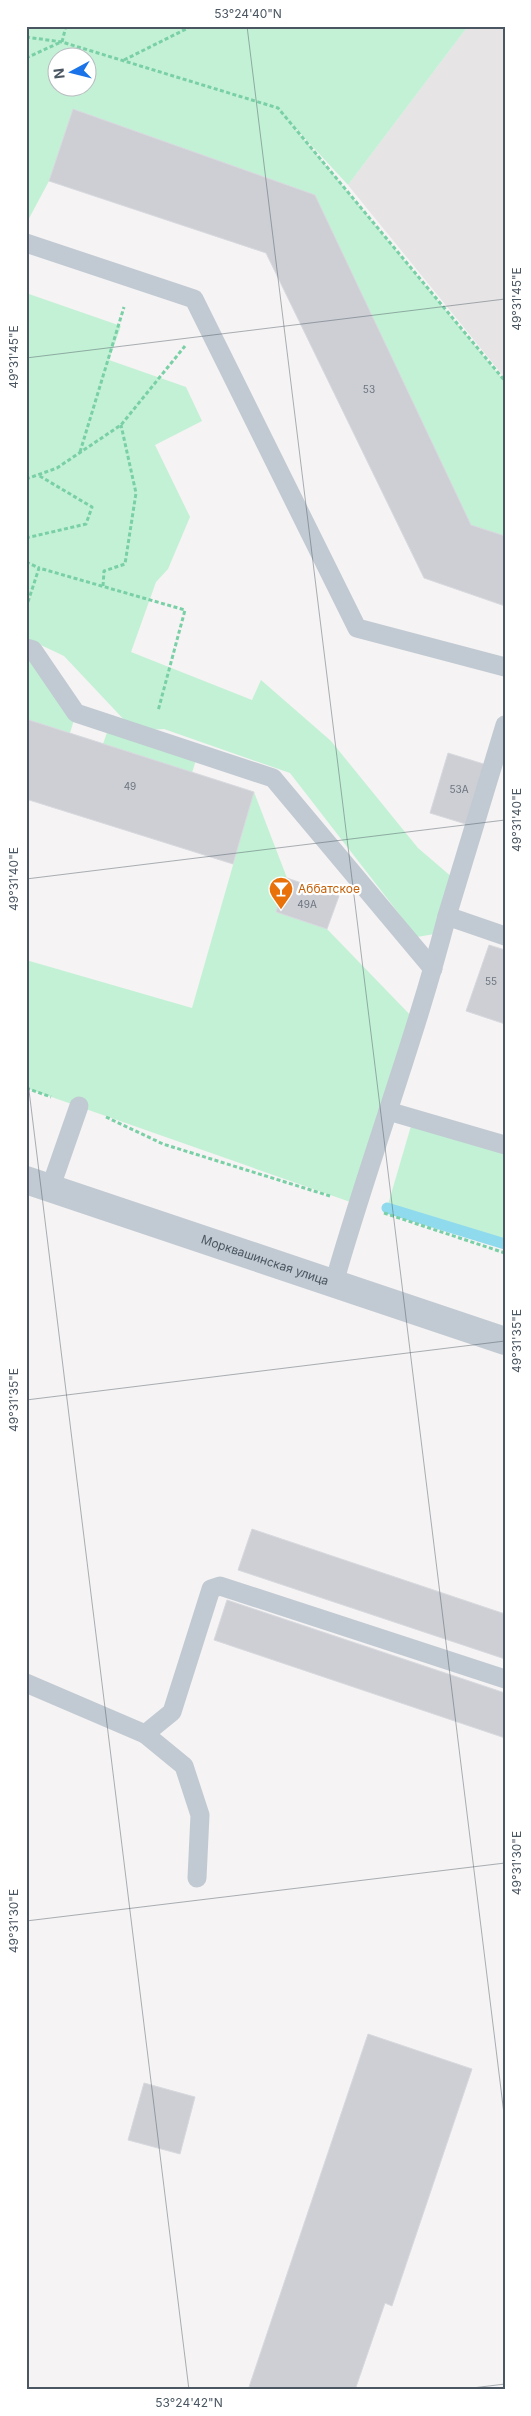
<svg xmlns="http://www.w3.org/2000/svg" width="531" height="2416" viewBox="0 0 531 2416" font-family="Inter,sans-serif">
<rect width="100%" height="100%" fill="#f5f3f3"/>
<polygon fill="#e6e4e5" points="468,26 505,26 505,378 348,185"/>
<g fill="#c3f1d5" fill-rule="evenodd">
<path d="M26 26H468L348 185 289 121 505 382V536L471 525 315 195 73 109 49 181 26 224ZM58 58H88V88H58Z"/>
<polygon points="26,293 121,326 109,360 186,387 202,421 155,445 190,517 168,569 156,582 131,652 252,700 261,680 331,741 418,848 453,878 440,933 417,937 290,773 164,729 146,730 129,725 64,656 26,638"/>
<polygon points="26,648 76,713 70,733 26,719"/>
<polygon points="110,724 198,753 192,773 103,744"/>
<polygon points="254,792 287,878 276,912 327,929 416,1021 356,1204 26,1088 26,960 192,1008"/>
<polygon points="411,1126 505,1154 505,1244 387,1208"/>
</g>
<g fill="none" stroke-linecap="round" stroke-linejoin="round">
<polyline stroke="#90daee" stroke-width="11" points="387,1208 505,1244"/>
</g>
<g fill="#cdcfd5" stroke="#d7d9de">
<polygon points="73,109 315,195 471,525 505,536 505,606 424,578 266,253 49,181"/>
<polygon points="26,719 254,792 233,864 26,799"/>
<polygon points="448,753 487,765 469,825 430,813"/>
<polygon points="287,878 339,896 327,929 276,912"/>
<polygon points="489,945 505,950 505,1024 466,1011"/>
<polygon points="252,1529 505,1614 505,1659 238,1570"/>
<polygon points="227,1600 505,1693 505,1738 214,1640"/>
<polygon points="368,2034 472,2069 392,2306 385,2303 355,2390 248,2390"/>
<polygon points="144,2083 195,2097 180,2154 128,2140"/>
</g>
<g fill="none" stroke-linecap="round" stroke-linejoin="round">
<g stroke="#7ad0a6" stroke-width="3" stroke-dasharray="4 2.5" stroke-linecap="butt">
<polyline points="26,37 62,42 278,108 505,381"/>
<polyline points="62,42 66,26"/>
<polyline points="26,58 61,42"/>
<polyline points="124,60 192,26"/>
<polyline points="80,452 124,307"/>
<polyline points="26,479 57,468 121,425 185,346"/>
<polyline points="26,538 86,524 92,507 38,475"/>
<polyline points="26,562 39,568"/>
<polyline points="103,586 104,571 125,564 136,493 121,425"/>
<polyline points="26,608 39,568 185,610 158,711"/>
<polyline points="26,1088 51,1097"/>
<polyline points="106,1117 163,1144 330,1196"/>
<polyline points="384,1213 505,1253"/>
</g>
<g stroke="#c1cad2" stroke-width="19">
<polyline points="26,243 194,299 357,628 505,667"/>
<polyline points="26,648 33,650 76,713 273,778 433,969"/>
<polyline points="447,916 505,725"/>
<polyline points="388,1111 505,1145"/>
<polyline points="50,1189 79,1106"/>
<path d="M334 1283C369 1160 415 1040 447 916L505 936"/>
<polyline points="26,1683 145,1734 172,1712 211,1589 220,1586 505,1679"/>
<polyline points="145,1734 184,1766 200,1815 197,1878"/>
</g>
<path stroke="#c1cad2" stroke-width="28" id="s1" d="M26 1180 505 1341"/>
</g>
<path fill="none" stroke="#4a5661" stroke-width="1" stroke-opacity="0.45" d="M247 26 505 2122M26 358 505 299M26 879 505 820M26 1066 189 2390M26 1400 505 1341M26 1921 505 1863M456 2390 505 2384"/>
<defs>
<symbol id="bar-pin" viewBox="-11 -11 22 30"><path d="M0 17L-7.5 6A9.5 9.5 0 1 1 7.5 6Z" fill="#e8710a" stroke="#fff"/><path d="M-6-5H6L.8 .8V4.5H3.5V6h-7V4.5H-.8V.8Z" fill="#fff"/></symbol>
</defs>
<g fill-rule="evenodd">
<use href="#bar-pin" x="267" y="875" width="28" height="38"/>
</g>
<g text-anchor="middle" stroke-width="4.5" stroke-linejoin="round" paint-order="stroke">
<g font-size="10" fill="#6b747e">
<text x="369" y="393">53</text>
<text x="130" y="790">49</text>
<text x="459" y="793">53А</text>
<text x="307" y="908">49А</text>
<text x="491" y="985">55</text>
</g>
<g font-size="12" fill="#c56008" stroke="#fff" text-anchor="start">
<text x="298" y="893">Аббатское</text>
</g>
<g font-size="12" fill="#4a5661" stroke="#fff">
<text dy="4" stroke="none"><textPath href="#s1" startOffset="252">Морквашинская улица</textPath></text>
</g>
</g>
<rect width="531" height="2416" fill="none" stroke="#ffffff" stroke-width="55"/>
<g transform="translate(72 72) rotate(263)"><circle r="24" fill="#ffffff" stroke="#b7bbc0"/>
<path d="M0-4L9 19L0 12L-9 19Z" fill="#1a73e8"/>
<text y="-8" font-size="14" font-weight="bold" text-anchor="middle" fill="#4a5661">N</text>
</g>
<rect x="28" y="28" width="476" height="2360" fill="none" stroke="#4a5661" stroke-width="2"/>
<g font-size="12" text-anchor="middle" fill="#4a5661">
<text x="248" y="18">53°24'40"N</text>
<text transform="translate(517 299) rotate(-90)" y="4">49°31'45"E</text>
<text transform="translate(14 357) rotate(-90)" y="4">49°31'45"E</text>
<text transform="translate(517 820) rotate(-90)" y="4">49°31'40"E</text>
<text transform="translate(14 879) rotate(-90)" y="4">49°31'40"E</text>
<text transform="translate(517 1341) rotate(-90)" y="4">49°31'35"E</text>
<text transform="translate(14 1400) rotate(-90)" y="4">49°31'35"E</text>
<text transform="translate(517 1863) rotate(-90)" y="4">49°31'30"E</text>
<text transform="translate(14 1921) rotate(-90)" y="4">49°31'30"E</text>
<text x="189" y="2407">53°24'42"N</text>
</g>
</svg>
